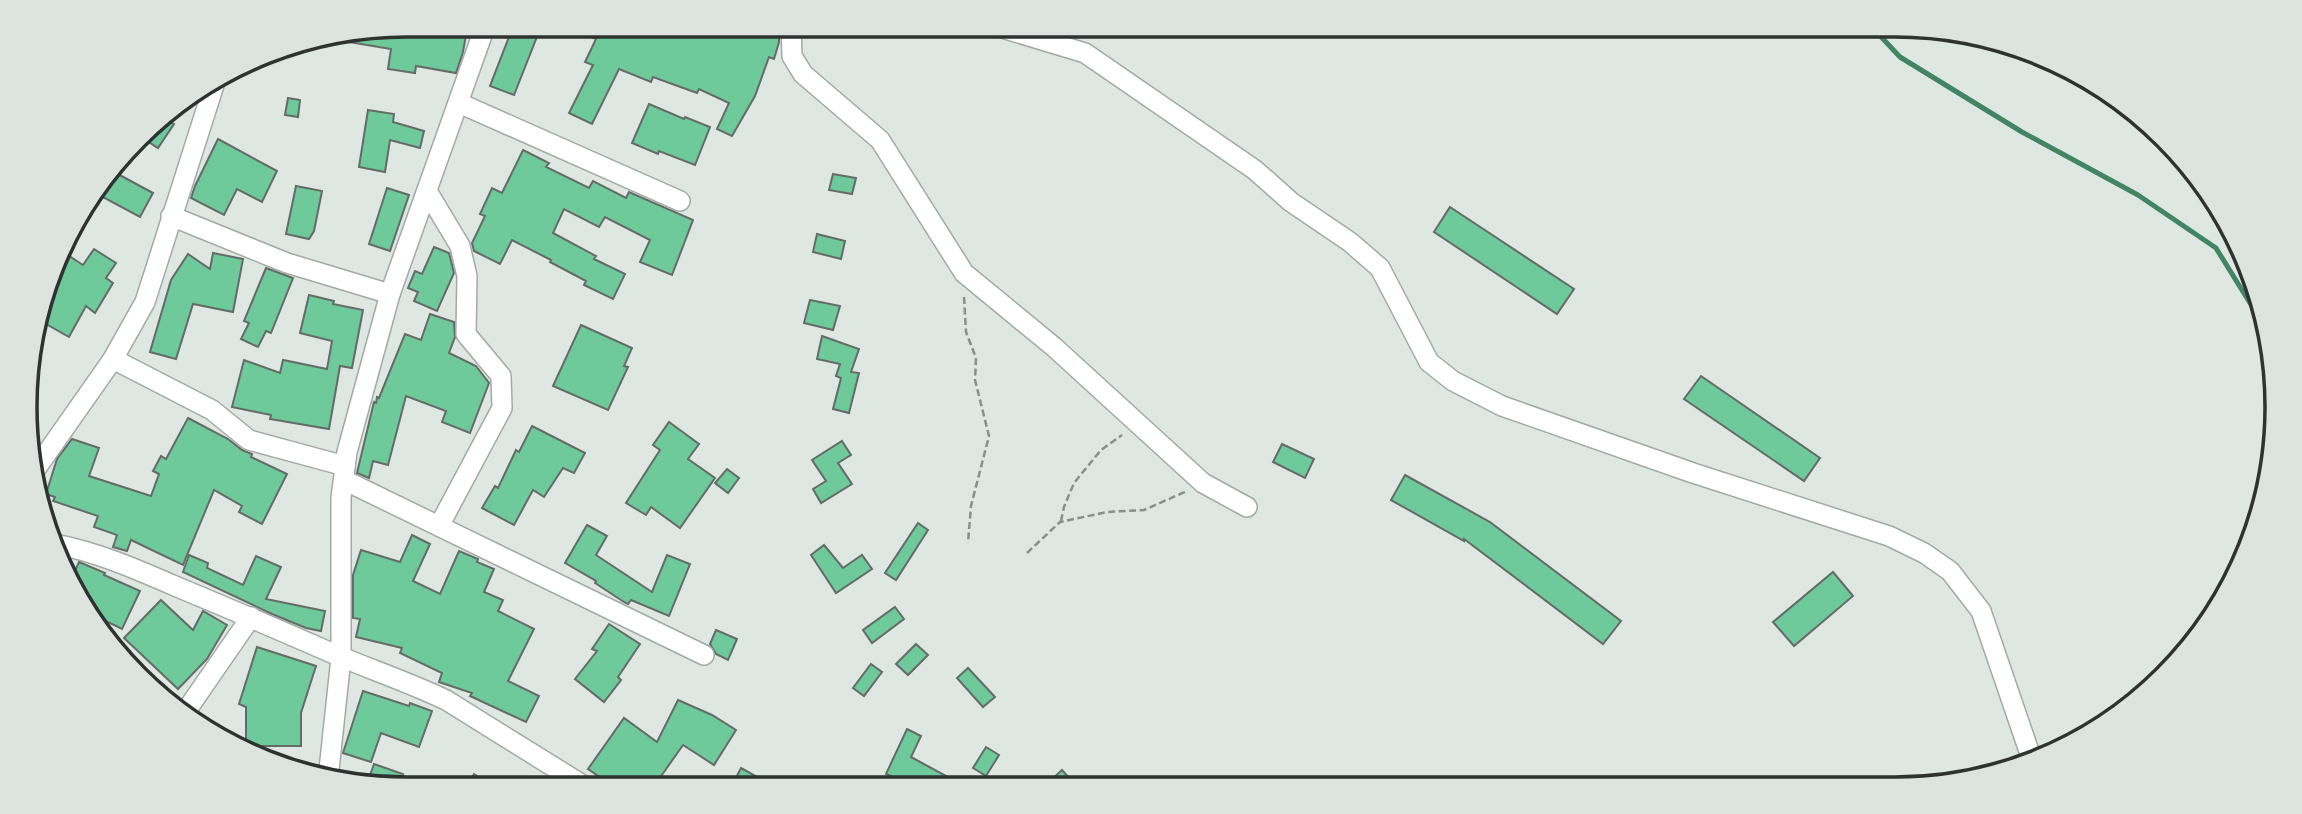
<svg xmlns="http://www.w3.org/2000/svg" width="2302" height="814" viewBox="0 0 2302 814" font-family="'PT Sans Narrow',sans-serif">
<rect width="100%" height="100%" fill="#dee7e2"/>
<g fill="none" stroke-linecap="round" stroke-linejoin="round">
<polyline stroke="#428564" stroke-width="5" points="1869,24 1900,57 2022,132 2138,195 2216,248 2263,324"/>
</g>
<g fill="#6eca9b" stroke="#656c68" stroke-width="2">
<polygon points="407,24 468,24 463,52 456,73 416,66 415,73 388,69 391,49 337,40"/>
<polygon points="514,24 542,24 514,95 490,86"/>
<polygon points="561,24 767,24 779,29 779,42 774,59 769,57 755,96 732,136 717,129 729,103 699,89 697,93 653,77 651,82 619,69 592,124 569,113 593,65 585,62 596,39"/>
<polygon points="288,98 300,100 298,117 285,115"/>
<polygon points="649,104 684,119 685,117 710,127 695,165 659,151 658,154 632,143"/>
<polygon points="178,105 169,121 174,124 158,148 141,137 155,120"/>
<polygon points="368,110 394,114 393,122 424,131 420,148 390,140 385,172 359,167"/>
<polygon points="218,139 277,171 262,202 237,189 224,215 191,198 195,186"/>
<polygon points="523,150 549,163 546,167 589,188 593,181 626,198 629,192 693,220 672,275 640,262 650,240 605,217 599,227 564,209 553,233 596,256 594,259 625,274 613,299 584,285 586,281 550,262 551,260 512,240 500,264 474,251 472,243 485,216 480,214 492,188 502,193"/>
<polygon points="114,172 153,193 140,217 97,194"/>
<polygon points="833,174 856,178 852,194 829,190"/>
<polygon points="296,186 322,191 314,231 309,239 286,234"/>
<polygon points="387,188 409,195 390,251 369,244"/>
<polygon points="1450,207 1574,289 1557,314 1434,232"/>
<polygon points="817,234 845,241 841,259 813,252"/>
<polygon points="434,247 449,253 454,273 437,311 414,301 418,292 408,288 415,271 422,274"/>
<polygon points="94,249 116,263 106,278 113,283 95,313 86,306 69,337 39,320 60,250 83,265"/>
<polygon points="213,253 243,259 233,312 193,304 176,359 150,352 171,280 188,254 210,269"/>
<polygon points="266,268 293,278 271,333 266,331 258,347 241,339 249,323 244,321"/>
<polygon points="309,295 334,301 333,304 363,310 352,368 340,366 329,429 270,419 271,415 232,407 244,360 280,373 283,360 327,369 332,341 300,333"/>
<polygon points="810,300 840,306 833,330 804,323"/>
<polygon points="430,314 454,322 455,337 449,353 476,366 489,383 470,433 442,422 446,411 406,396 388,465 373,461 369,478 357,473 374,402 376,403 377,397 379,398 405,334 421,340"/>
<polygon points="581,325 632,348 624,366 628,367 608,410 553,386"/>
<polygon points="822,336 859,349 851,372 859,373 849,413 833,409 841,378 836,376 840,364 817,359"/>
<polygon points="1701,376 1820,458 1804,481 1684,399"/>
<polygon points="188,418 228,439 242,450 252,454 251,457 287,474 262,524 239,512 242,506 214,490 183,565 131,540 127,551 113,547 117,535 94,527 98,516 53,501 55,497 46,494 57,459 72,439 99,448 89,476 151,496 159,474 153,471 161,456 166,459"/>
<polygon points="669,422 699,444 688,459 715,478 680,528 651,507 646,515 626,503 660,450 653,445"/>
<polygon points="532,426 585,453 574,473 563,468 544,497 533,490 514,525 482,508 495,486 498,488 516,450 519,452"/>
<polygon points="842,441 851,455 838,463 852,484 821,503 813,489 826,481 812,460"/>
<polygon points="1282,444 1314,459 1305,478 1273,462"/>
<polygon points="727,469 739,478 728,493 715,483"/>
<polygon points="1405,475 1490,522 1621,621 1603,644 1464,539 1464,541 1391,500"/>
<polygon points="918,523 928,530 896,580 885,573"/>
<polygon points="587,525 607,536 596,555 652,592 667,555 690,564 669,616 631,600 628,604 624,602 595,583 596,581 565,563"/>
<polygon points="412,535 430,544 413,581 440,594 459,551 478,559 477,562 494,569 484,592 503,600 498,611 534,629 508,681 539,696 526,722 470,696 472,693 439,682 442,673 400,653 402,648 356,637 360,619 353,618 353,575 361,550 400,562"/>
<polygon points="824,545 843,568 862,555 872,569 836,593 811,555"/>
<polygon points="189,555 208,563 207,568 243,585 256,556 281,567 266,599 325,611 321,631 306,628 272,614 183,572"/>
<polygon points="79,562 105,573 104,575 140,591 122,629 85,611 71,579"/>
<polygon points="1833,572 1853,596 1794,646 1773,622"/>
<polygon points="161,600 193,630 203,611 227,625 207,659 178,689 124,638"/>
<polygon points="895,607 904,619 872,643 863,630"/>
<polygon points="609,624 640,644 618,677 621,680 604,702 575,679 597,651 592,649"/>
<polygon points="716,630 737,639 728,660 716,654 710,644"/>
<polygon points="916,644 928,655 908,675 896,664"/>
<polygon points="257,647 316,666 301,713 301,746 246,746 246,707 239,704"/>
<polygon points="871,664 882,672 864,696 853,688"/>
<polygon points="968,668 995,697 983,707 957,678"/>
<polygon points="363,691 409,706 410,703 432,711 419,747 381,733 371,762 343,753"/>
<polygon points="678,700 712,715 736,730 714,765 683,745 652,789 617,789 588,769 624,718 657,742"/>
<polygon points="907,729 921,736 911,757 968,788 918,788 886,774"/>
<polygon points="986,747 999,755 986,776 973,768"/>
<polygon points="374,764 403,774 398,788 367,784"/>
<polygon points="741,768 761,779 778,789 730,789"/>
<polygon points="1062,770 1078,788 1057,788 1050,781"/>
<polygon points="474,774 499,789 465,789"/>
</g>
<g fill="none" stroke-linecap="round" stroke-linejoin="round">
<defs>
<g id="minor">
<polyline points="791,24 792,56 803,74 880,140 964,273 1054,347 1203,483 1247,507"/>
<polyline points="989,24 1085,53 1255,170 1291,202 1350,242 1380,268 1429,362 1453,381 1502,406 1693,473 1889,536 1924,553 1950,571 1981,611 2032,760"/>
<polyline points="459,103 680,201"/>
<polyline points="427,191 460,246 467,276 466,334 501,376 502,408 439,526"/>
<polyline points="171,216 287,263 390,294"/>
<polyline points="113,359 212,410 249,440 345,466"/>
<polyline points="35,470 113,359 145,302 215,82"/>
<polyline points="344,480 704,655"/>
<path d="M55 544C97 552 136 569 175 586 223 606 270 626 318 647 360 666 404 680 446 700L589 789"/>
<polyline points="184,714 251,617"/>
<polyline points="328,779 341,658 341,498 347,452 390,294 486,24"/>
</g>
</defs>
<use href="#minor" stroke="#a2aaa5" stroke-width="22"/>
<g stroke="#898f8c" stroke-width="2.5" stroke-dasharray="7 3.5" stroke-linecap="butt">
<polyline points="964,297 966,332 976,358 975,380 989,436 971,506 968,543"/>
<polyline points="1061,521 1064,507 1074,483 1101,450 1122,435"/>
<polyline points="1027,553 1060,522 1107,512 1144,510 1187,491"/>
</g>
<use href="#minor" stroke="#fff" stroke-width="19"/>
</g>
<path d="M0 0H2302V814H0ZM407 37H1895A370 370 0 0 1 2265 407V407A370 370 0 0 1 1895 777H407A370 370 0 0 1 37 407V407A370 370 0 0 1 407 37Z" fill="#dde4e0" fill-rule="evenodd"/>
<path fill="none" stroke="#2e3230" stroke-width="3.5" d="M407 37H1895A370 370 0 0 1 2265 407V407A370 370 0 0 1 1895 777H407A370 370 0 0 1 37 407V407A370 370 0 0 1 407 37Z"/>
</svg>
